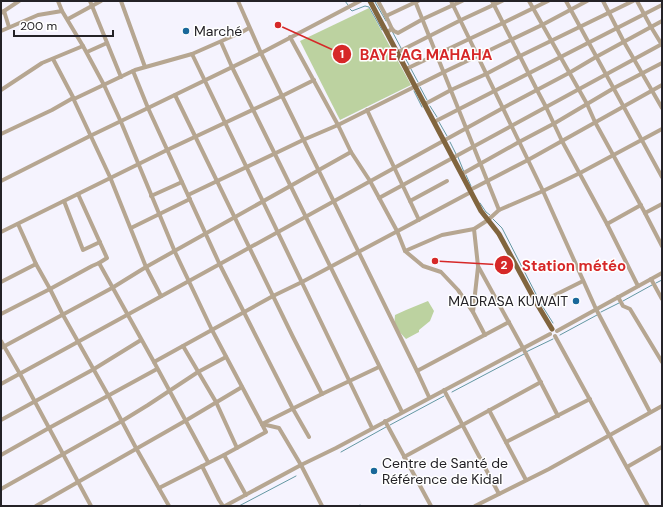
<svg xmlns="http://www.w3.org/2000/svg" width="663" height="507" viewBox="0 0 663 507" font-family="'DM Sans',sans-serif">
<rect width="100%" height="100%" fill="#f5f3fe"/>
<g fill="#bcd2a0">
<polygon points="369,8 411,85 340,120 300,41"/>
<path d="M428 301 434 311 430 321 419 330V332L406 339C399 331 393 327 395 315L406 310Z"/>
</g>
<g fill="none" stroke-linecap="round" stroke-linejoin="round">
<g stroke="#6498a3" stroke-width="1">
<polyline points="345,1 348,5"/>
<polyline points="375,2 386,21"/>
<polyline points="350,9 352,11 365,6 369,7 382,30"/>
<polyline points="392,31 401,48"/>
<polyline points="402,52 409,65"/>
<polyline points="411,69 418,82"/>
<polyline points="420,87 427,100"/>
<polyline points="414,91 422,107"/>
<polyline points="430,106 437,117"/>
<polyline points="439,122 447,136"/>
<polyline points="450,142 456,154"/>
<polyline points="458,157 464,172"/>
<polyline points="466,175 471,186"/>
<polyline points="480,203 486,212 490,215"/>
<polyline points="493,219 502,228 539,300"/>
<polyline points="656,283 662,280"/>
<polyline points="623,301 652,285"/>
<polyline points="541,304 553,323"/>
<polyline points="601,312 619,303"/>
<polyline points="560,335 597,315"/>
<polyline points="526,352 553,339"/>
<polyline points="452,392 524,354"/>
<polyline points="390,425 444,396"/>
<polyline points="341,452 386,427"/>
<polyline points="239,506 296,476"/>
<polyline points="358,506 360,505"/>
</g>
<g stroke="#b6a691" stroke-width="4">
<polyline points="58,1 62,11 83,46 104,85 121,122 175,252 212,330 266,432 224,455 159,488"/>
<polyline points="90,1 121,77"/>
<polyline points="121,1 145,67"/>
<polyline points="238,1 261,53 417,371 429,397"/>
<polyline points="378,1 386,16 418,1"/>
<polyline points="415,1 499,210"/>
<polyline points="451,1 543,191 596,309 650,412"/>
<polyline points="492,1 537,90 546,107 562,141 607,224 638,286"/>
<polyline points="529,1 587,104 595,122 645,213 662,246"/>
<polyline points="566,1 662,177"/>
<polyline points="603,1 624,42 662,108"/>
<polyline points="637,1 651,27 662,45"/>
<polyline points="4,11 9,27"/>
<polyline points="1,13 19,1"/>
<polyline points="386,16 392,29"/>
<polyline points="68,19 101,1"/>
<polyline points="1,31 38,15 62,11"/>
<polyline points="387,32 392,29 394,31 398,33 423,19 462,1"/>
<polyline points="290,37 338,125 351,152 370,181 397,231 405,251 442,235 474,229 488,220 499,210 543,191 580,173 662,129"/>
<polyline points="221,42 232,67 402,412"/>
<polyline points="87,52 107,43"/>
<polyline points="398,52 461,20 502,1"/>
<polyline points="192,54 372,428"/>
<polyline points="53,59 74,99"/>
<polyline points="406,69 503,23 548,1"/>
<polyline points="133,71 148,108 220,265 293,409 309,437"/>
<polyline points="1,90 42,63 83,46"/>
<polyline points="175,95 293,337 322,394"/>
<polyline points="73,98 110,177 146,267 161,296"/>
<polyline points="425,104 451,90 486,74 520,56 633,1"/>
<polyline points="367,110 419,220"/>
<polyline points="434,122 662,5"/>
<polyline points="1,134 52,110 73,98 74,99 135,70 192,54 242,32 249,28"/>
<polyline points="462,174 519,142 555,123 614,88 662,63"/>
<polyline points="1,181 90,136 148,108 261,53 360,1"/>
<polyline points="470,190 528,160 662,85"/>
<polyline points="78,194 107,258 99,263 154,362 208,462"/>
<polyline points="188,195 303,140 338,125 444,72 542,25 587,1"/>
<polyline points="151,196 182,182"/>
<polyline points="379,198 662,44"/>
<polyline points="64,201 83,250 100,242"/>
<polyline points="410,201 447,181"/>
<polyline points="645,213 662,204"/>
<polyline points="18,224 36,264 50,289 63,315 108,395 136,448 169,506"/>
<polyline points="607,224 641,205"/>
<polyline points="131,228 190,199"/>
<polyline points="474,229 478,266 523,348 558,416"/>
<polyline points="1,232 167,150 282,96 314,80"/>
<polyline points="405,251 423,266 441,272 458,290 473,312 485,335"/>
<polyline points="651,279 662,299"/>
<polyline points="1,282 36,264"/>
<polyline points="618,297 623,306 630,309 662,362"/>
<polyline points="537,304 583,281"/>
<polyline points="473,312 478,267"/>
<polyline points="1,314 50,289 92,266 99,263"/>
<polyline points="557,331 662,273"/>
<polyline points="555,336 648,506"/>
<polyline points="1,341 20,374 91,506"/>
<polyline points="183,346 216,402 237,448"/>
<polyline points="1,348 112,288 146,267 351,152"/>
<polyline points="154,362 273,296 302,282 471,192"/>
<polyline points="417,371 509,322"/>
<polyline points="1,384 189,281 503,108 569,73 596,57 662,21"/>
<polyline points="444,390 499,494"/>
<polyline points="489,410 526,480"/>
<polyline points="1,420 94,369 141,340"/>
<polyline points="385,421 431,506"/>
<polyline points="262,424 322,394 379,367"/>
<polyline points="262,424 279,428 301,465 322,506"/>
<polyline points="506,442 590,399"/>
<polyline points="1,455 49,428 157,369"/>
<polyline points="224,455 246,495"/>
<polyline points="404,457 541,382"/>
<polyline points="202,466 219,500 223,506"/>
<polyline points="627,467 662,447"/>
<polyline points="1,489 122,421 148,405 198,372 226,357"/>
<polyline points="36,506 185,421 242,387"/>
<polyline points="225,506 301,465 336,448 550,334"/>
<polyline points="475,506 549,469 662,406"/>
</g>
<polyline stroke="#81653e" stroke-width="5" points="370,1 481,211 499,234 537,304 552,329"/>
</g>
<g fill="#19689a" stroke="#fff" stroke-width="1.5">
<circle cx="186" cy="31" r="4"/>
<circle cx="576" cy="301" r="4"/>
<circle cx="374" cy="471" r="4"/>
</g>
<g text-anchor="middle" stroke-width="3" stroke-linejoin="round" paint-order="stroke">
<g font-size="14" fill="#242227" stroke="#fff" text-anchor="start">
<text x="194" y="36">Marché</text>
<text x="568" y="306" text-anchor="end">MADRASA KUWAIT</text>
<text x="382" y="468">Centre de Santé de<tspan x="382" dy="16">Référence de Kidal</tspan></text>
</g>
</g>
<path fill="none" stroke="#d62828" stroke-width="1.5" d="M278 25L342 54M435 261L504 265"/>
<g fill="#d62828" stroke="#fff" stroke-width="1.5">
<circle cx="278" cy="25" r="4"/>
<circle cx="435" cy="261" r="4"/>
<circle cx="342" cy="54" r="10"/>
<circle cx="504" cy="265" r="10"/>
</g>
<g font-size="12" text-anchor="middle" font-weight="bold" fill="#fff">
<text x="342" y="58">1</text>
<text x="504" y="269">2</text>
</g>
<g font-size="15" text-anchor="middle" font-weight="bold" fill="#d62828" stroke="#fff" stroke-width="3" stroke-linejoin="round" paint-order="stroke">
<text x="426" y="60">BAYE AG MAHAHA</text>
<text x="574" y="271">Station météo</text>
</g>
<rect width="663" height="507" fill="none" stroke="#242227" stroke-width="4"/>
<path d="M14 30v6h99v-6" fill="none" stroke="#242227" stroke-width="2"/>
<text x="20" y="30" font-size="12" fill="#242227" stroke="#ffffff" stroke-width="3" paint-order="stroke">200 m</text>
</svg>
